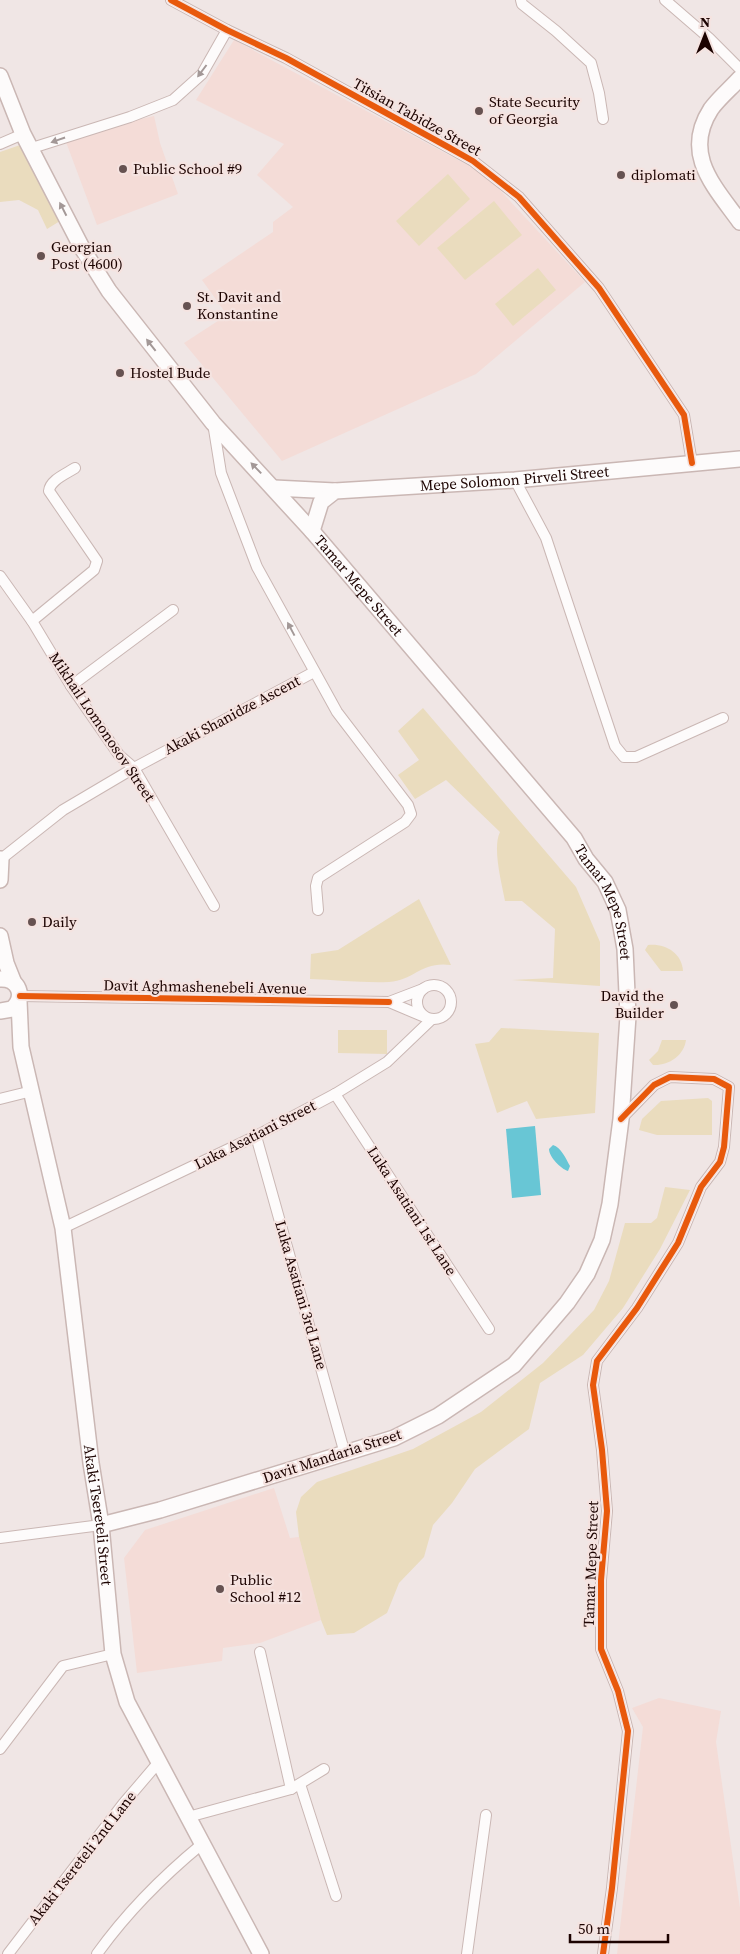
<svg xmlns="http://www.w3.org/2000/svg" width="740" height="1954" viewBox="0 0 740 1954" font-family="'Source Serif 4',serif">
<rect width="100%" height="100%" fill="#f0e6e5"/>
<g fill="#f4dcd7">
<polygon points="234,40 486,175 585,282 476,374 282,461 184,343 227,315 202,280 273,232 273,222 293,207 257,175 284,144 196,100"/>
<polygon points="154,116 160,143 178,194 97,225 66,142 101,128"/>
<polygon points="274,1488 290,1538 299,1537 321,1620 260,1643 223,1648 222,1661 137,1673 124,1558 145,1530"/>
<polygon points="659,1698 721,1711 716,1742 740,1908 740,1954 617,1954 643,1727 632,1708"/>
</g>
<g fill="#eadcbe">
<polygon points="23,144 60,221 47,229 38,210 19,200 0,202 0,152"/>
<polygon points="448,174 470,199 419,246 396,221"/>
<polygon points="494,201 522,235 465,280 437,248"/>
<polygon points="538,268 556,290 513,326 495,304"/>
<path d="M423 708 576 887 600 942V986L512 980 553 978 555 929 522 901H505C502 884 492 848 500 832L446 780 415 799 398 775 419 760 398 731Z"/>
<path d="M419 899 451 965C421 961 415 980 389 982 363 983 336 980 310 979L311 954 338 950Z"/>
<path d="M648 945C665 943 682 953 683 971H661L645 950Z"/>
<polygon points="501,1028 599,1033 595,1113 536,1119 527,1101 497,1113 475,1044 489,1042"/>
<polygon points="338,1030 387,1030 387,1054 338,1053"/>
<path d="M662 1040H686C684 1056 668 1066 653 1065L649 1060 658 1051Z"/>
<polygon points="708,1098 712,1101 712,1135 657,1135 639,1130 642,1119 661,1101"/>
<polygon points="665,1187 690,1190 660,1249 623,1308 583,1355 540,1383 529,1429 475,1469 452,1503 433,1525 424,1557 399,1583 387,1613 354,1633 327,1635 321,1620 299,1537 296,1512 301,1497 317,1482 413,1449 481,1412 543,1363 594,1310 609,1281 625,1223 651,1223 657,1218"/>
</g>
<g fill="#68c6d5">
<polygon points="535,1126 541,1195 512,1198 506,1129"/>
<path d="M553 1145C561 1147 566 1159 570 1166L568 1171C561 1169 549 1157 549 1149Z"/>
</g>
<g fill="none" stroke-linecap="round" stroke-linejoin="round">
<defs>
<g id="minor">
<polyline points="171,0 227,30 286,58 448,147 473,161 519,197 599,288 684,415 692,463"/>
<polyline points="521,0 522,4 556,31 591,63 599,93 603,119"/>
<polyline points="665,0 709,38 740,69"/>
<polyline points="0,144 23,134"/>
<polyline points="32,148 130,117 173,100 202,74 227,30"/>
<polyline points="213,423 221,473 257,567 337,712 408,805 411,814 405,822 318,878 316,886 318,910"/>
<polyline points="515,480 546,538 615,746 624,757 636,757 723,718"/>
<polyline points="0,576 32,621 71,686 119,755 134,768 214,906"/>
<path d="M32 621 94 570 97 561 49 491C50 480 66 474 75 468"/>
<polyline points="71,686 173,610"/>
<polyline points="1,859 63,810 134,768 314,672"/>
<circle cx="434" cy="1002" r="17"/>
<polyline points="20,996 389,1002 427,1018"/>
<polyline points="389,1002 423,989"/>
<polyline points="335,1094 489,1329"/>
<polyline points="0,1099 32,1091"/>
<polyline points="256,1136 345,1454"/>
<polyline points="63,1228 256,1136 335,1094 387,1062 432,1019"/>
<polyline points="0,1538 101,1525"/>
<polyline points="260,1652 291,1789"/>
<polyline points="0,1749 63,1666 113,1654"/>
<polyline points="300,1784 336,1896"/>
<polyline points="188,1817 291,1789 324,1769"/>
<polyline points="8,1954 123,1804 158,1763"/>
<path d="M97 1954C127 1912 162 1877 202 1844"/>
<polyline points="467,1954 486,1815"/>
<polyline points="603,1954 612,1888 628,1731 618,1691 601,1649 601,1580 607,1511 602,1450 593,1385 597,1361 637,1308 678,1243 701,1187 720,1162 724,1147 729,1087 714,1079 670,1077 654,1085 621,1119"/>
</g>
<g id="secondary">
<path id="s1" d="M0 76 23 134 82 248 109 291 213 423 312 531 574 838 586 859 605 882 618 910 625 949 628 1016 621 1119 610 1204 602 1240 587 1274 567 1303 514 1365 438 1416 394 1438 160 1510 101 1525"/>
<path d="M740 78C731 88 719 98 711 109 682 154 714 186 740 222"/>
<polyline points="274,488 335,491"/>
<path id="s2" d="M312 531 321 502 335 491 515 480 740 459"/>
<polyline points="0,880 1,859"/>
<polyline points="0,936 6,963 14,983"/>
<path d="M0 979C19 978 26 997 12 1009L0 1011"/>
<path id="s3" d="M19 1001 21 1047 63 1228 91 1463 101 1525 113 1654 127 1702 261 1954"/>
</g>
</defs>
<use href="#minor" stroke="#cab7b4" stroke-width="12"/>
<use href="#secondary" stroke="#cab7b4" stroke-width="18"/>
<use href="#minor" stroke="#fdfbfb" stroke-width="10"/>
<use href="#secondary" stroke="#fdfbfb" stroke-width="15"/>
<defs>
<g id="cycleway">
<polyline points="171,0 227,30 286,58 448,147 473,161 519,197 599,288 684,415 692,463"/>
<polyline points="20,996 389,1002"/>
<polyline points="603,1954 612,1888 628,1731 618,1691 601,1649 601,1580 607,1511 602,1450 593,1385 597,1361 637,1308 678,1243 701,1187 720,1162 724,1147 729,1087 714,1079 670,1077 654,1085 621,1119"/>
</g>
</defs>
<use href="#cycleway" stroke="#f5e3e0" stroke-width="9"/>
<use href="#cycleway" stroke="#e8590c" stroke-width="6"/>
</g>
<defs><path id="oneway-solid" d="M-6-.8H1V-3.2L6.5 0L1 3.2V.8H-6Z" transform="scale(1.25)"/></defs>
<g fill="#a39897">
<use href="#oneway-solid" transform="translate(202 71) rotate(127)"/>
<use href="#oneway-solid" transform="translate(58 140) rotate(161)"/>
<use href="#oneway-solid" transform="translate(63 209) rotate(-117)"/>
<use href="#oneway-solid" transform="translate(151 345) rotate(-128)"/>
<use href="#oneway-solid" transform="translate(256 468) rotate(-134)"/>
<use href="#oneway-solid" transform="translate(291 629) rotate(-118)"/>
</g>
<g fill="#665251" stroke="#f5e3e0" stroke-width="2">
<circle cx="479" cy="111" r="5"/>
<circle cx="123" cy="169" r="5"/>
<circle cx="621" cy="175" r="5"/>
<circle cx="41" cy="256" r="5"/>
<circle cx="187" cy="306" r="5"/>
<circle cx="120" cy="373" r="5"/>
<circle cx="32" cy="922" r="5"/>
<circle cx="674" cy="1005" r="5"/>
<circle cx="220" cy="1589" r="5"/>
</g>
<g text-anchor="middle" stroke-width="4.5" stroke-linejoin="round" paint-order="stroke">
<g font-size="15" fill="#1c0301" stroke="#f5e3e0" text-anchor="start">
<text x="489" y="107">State Security<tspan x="489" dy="17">of Georgia</tspan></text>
<text x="133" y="174">Public School #9</text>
<text x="631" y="180">diplomati</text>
<text x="51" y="252">Georgian<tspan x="51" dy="17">Post (4600)</tspan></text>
<text x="197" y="302">St. Davit and<tspan x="197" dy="17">Konstantine</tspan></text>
<text x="130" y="378">Hostel Bude</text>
<text x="42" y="927">Daily</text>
<text x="664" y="1001" text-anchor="end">David the<tspan x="664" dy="17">Builder</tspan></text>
<text x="230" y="1585">Public<tspan x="230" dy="17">School #12</tspan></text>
</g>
<g font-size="15" fill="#1c0301" stroke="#f5e3e0">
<text transform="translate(417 117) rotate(29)" y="5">Titsian Tabidze Street</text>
<text dy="5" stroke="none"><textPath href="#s2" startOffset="228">Mepe Solomon Pirveli Street</textPath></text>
<text dy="5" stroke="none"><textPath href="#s1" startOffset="628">Tamar Mepe Street</textPath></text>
<text transform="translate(232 715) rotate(-28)" y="5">Akaki Shanidze Ascent</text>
<text transform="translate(102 727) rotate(56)" y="5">Mikhail Lomonosov Street</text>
<text dy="5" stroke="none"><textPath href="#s1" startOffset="1032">Tamar Mepe Street</textPath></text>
<text transform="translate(205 987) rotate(1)" y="5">Davit Aghmashenebeli Avenue</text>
<text transform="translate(255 1135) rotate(-27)" y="5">Luka Asatiani Street</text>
<text transform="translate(412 1211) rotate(57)" y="5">Luka Asatiani 1st Lane</text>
<text transform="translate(301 1295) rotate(74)" y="5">Luka Asatiani 3rd Lane</text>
<text transform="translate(332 1456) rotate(-18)" y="5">Davit Mandaria Street</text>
<text dy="5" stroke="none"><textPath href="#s3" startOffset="521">Akaki Tsereteli Street</textPath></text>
<text transform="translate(591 1564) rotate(-88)" y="5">Tamar Mepe Street</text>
<text transform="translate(82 1858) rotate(-52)" y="5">Akaki Tsereteli 2nd Lane</text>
</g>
</g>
<g transform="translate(705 35)" stroke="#f5e3e0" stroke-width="4" paint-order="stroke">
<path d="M0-4L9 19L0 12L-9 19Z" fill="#1c0301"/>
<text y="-8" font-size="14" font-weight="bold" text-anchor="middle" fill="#1c0301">N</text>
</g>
<path d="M570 1934v8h98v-8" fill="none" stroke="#1c0301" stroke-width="2.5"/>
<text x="578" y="1934" font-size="15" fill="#1c0301" stroke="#f5e3e0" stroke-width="4" paint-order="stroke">50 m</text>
</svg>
